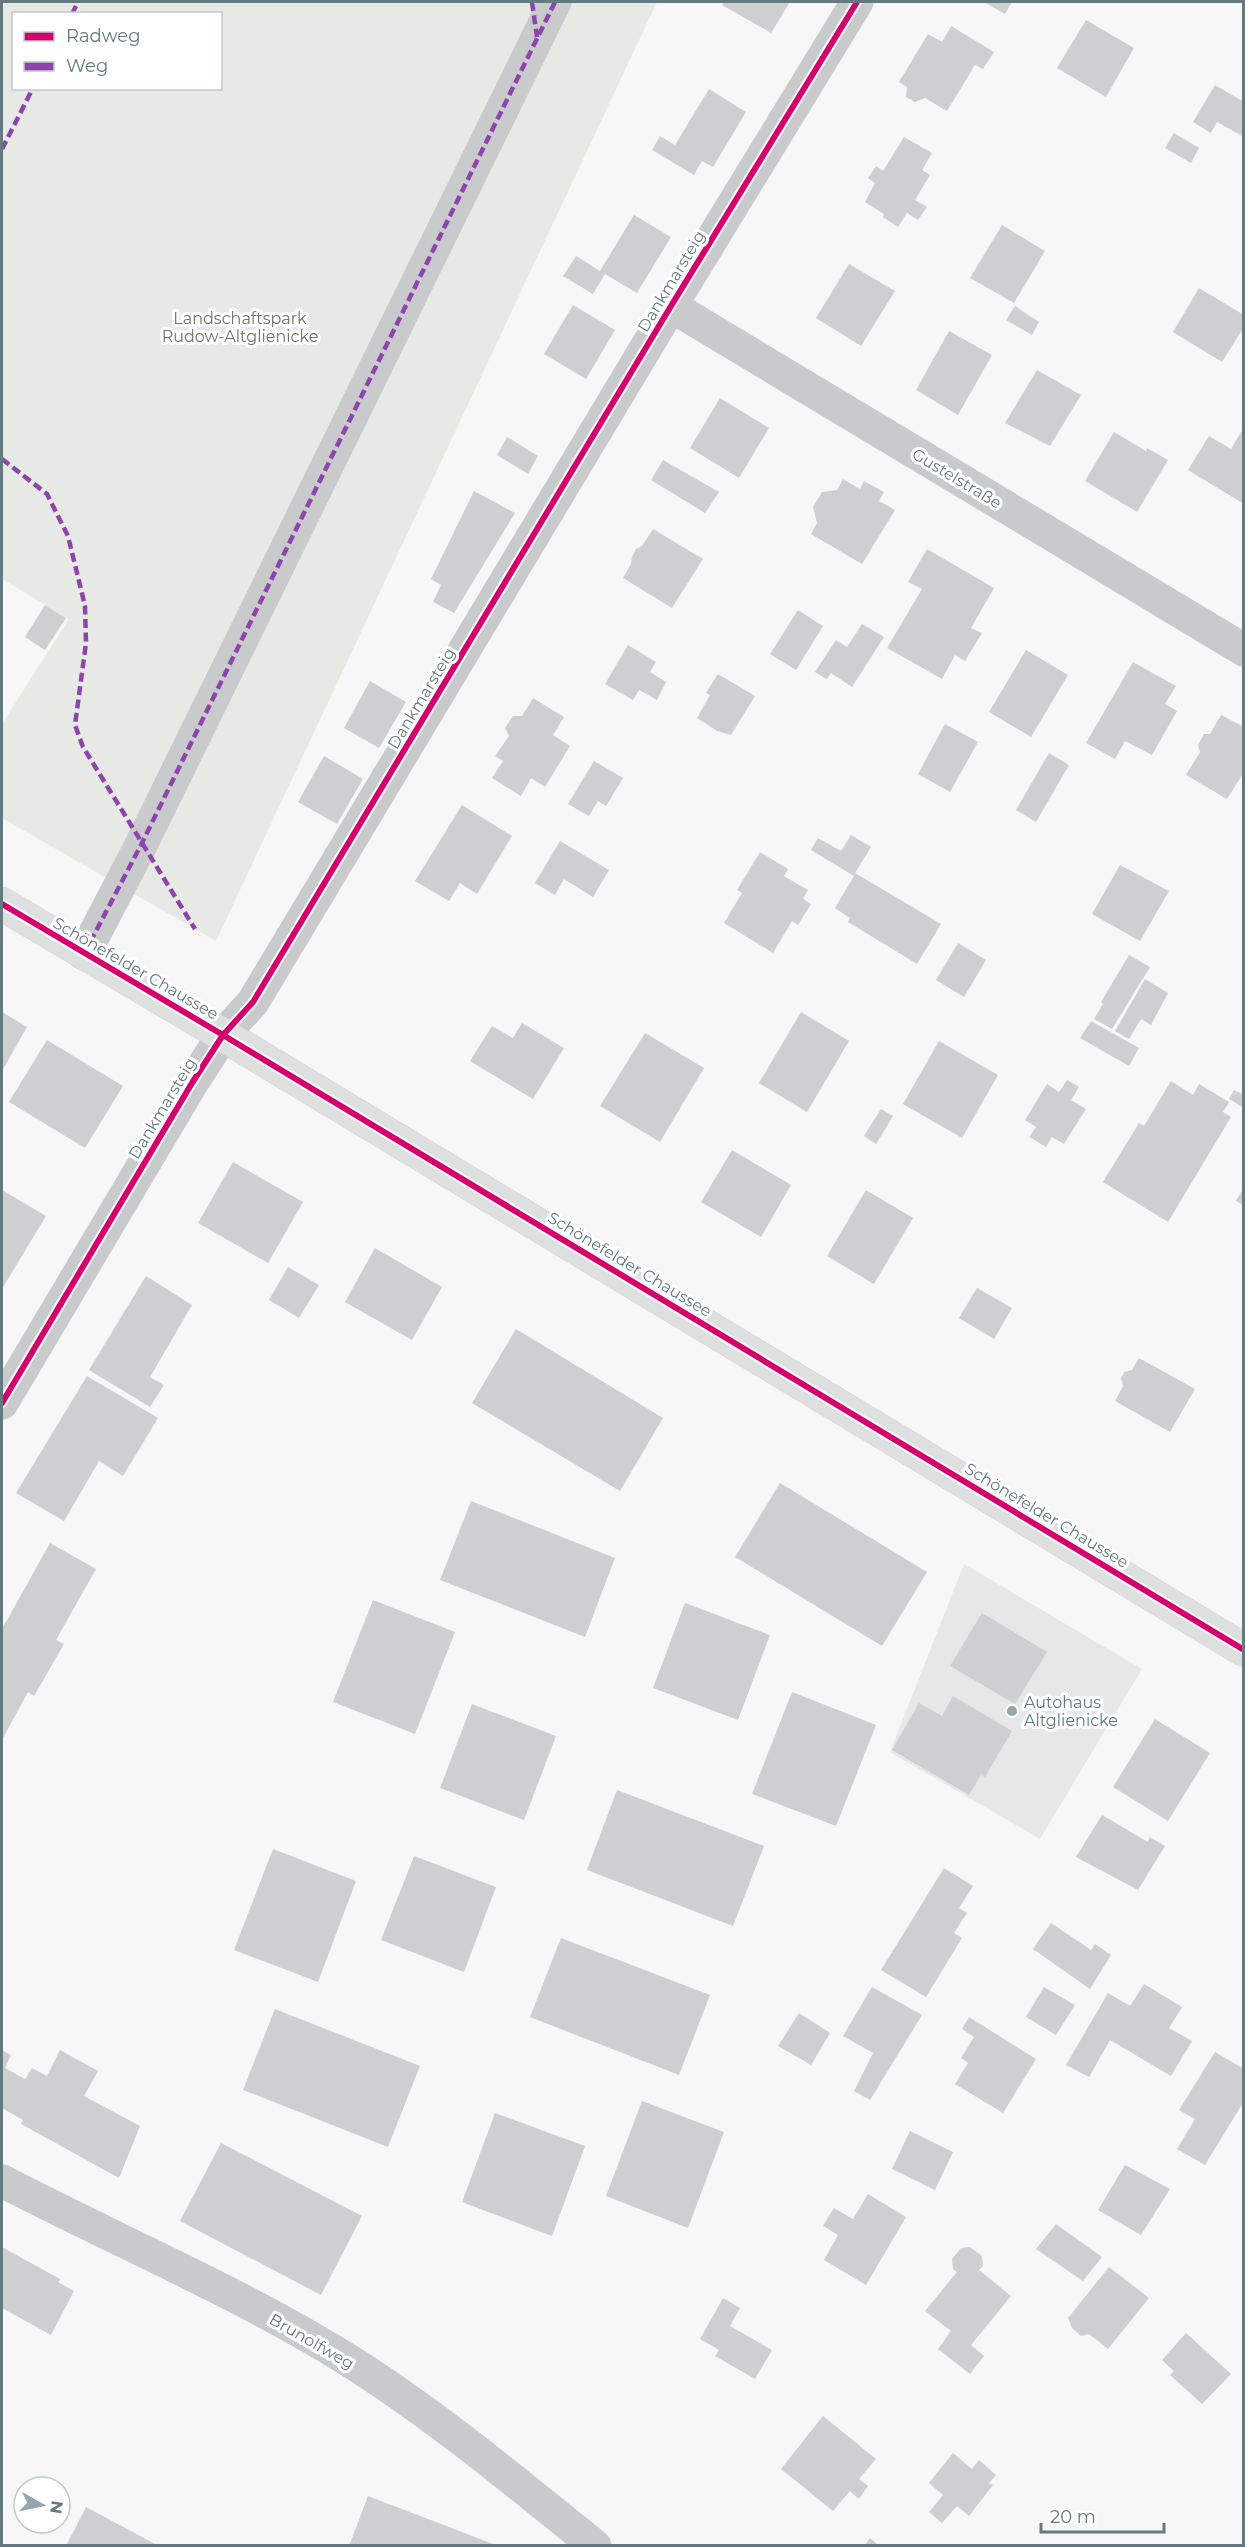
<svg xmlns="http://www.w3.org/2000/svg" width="1245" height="2547" viewBox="0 0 1245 2547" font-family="Montserrat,sans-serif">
<rect width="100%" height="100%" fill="#f7f7f7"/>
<polygon fill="#e6e8e7" points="964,1564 1142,1669 1040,1839 890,1752"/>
<path fill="#e7e9e4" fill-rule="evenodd" d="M2 2H657L216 941 2 818V724L69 619 2 579ZM14 14H220V88H14Z"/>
<g fill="#cdcfd0">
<polygon points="724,2 790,2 771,33 722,5"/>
<polygon points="984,2 1012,2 1005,14"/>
<polygon points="1086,20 1134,48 1106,97 1057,68"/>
<polygon points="951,26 994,52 983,69 975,65 947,111 925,98 915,102 906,97 907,87 899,82 928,34 942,42"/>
<polygon points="1215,85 1244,102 1244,137 1217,122 1211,133 1193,122"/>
<polygon points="709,89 746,112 713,167 702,161 694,175 652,150 660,136 675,145"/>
<polygon points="1174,133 1199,148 1191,163 1165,148"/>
<polygon points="904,137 932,153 922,170 930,175 915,200 927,207 918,220 907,213 898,227 883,217 884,214 865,202 875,183 868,178 876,166 883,171"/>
<polygon points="634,215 671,237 637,293 605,274 593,294 563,276 576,256 600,271"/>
<polygon points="1002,225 1045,251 1014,303 970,278"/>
<polygon points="849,264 895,291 861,346 816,318"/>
<polygon points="1199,288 1244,315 1244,327 1222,362 1173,332"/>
<polygon points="573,305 615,330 586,379 544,354"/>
<polygon points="1015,306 1039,322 1032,335 1006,320"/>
<polygon points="949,331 992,355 958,415 916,390"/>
<polygon points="1037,370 1081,395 1050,446 1005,423"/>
<polygon points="720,398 769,428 739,478 690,448"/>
<polygon points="1244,427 1244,504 1188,470 1209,436 1231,449"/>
<polygon points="1114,432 1146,451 1147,448 1168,460 1137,512 1085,481"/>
<polygon points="507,437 538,456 528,474 497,455"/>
<polygon points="663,460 719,492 705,513 651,480"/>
<polygon points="843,479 860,489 864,481 884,492 879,501 895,510 862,564 811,534 817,523 813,507 822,492 837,490"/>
<polygon points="474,491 515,513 454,613 433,602 441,585 431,579"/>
<polygon points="653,529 703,559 672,608 623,578 631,564 632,557 636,549 642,546"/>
<polygon points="927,549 994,588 971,628 982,633 965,661 955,655 942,679 887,648 922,589 908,582"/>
<polygon points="45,605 66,618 45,650 25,637"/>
<polygon points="798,610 823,626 796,670 770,654"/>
<polygon points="862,624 884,637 852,687 831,673 827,679 815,672 836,640 847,647"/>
<polygon points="628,645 656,662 650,672 666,682 657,700 639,690 633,700 605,684"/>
<polygon points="1026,650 1068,675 1031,737 989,712"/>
<polygon points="1133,662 1176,686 1165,704 1177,711 1152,755 1125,741 1115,759 1086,743"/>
<polygon points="718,674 755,696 731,735 717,731 697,718 710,695 706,693"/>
<polygon points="370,681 406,702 379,748 344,728"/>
<polygon points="533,698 564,717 553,735 570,746 545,787 531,778 521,796 492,778 503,761 495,756 509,736 505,728 513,716 522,716"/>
<polygon points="1221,715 1244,727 1244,772 1227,799 1186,775 1200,752 1198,745 1204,734 1210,734"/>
<polygon points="945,724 978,742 950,792 918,774"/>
<polygon points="1049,753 1069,765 1036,822 1016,810"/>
<polygon points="324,756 363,779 337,824 298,802"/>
<polygon points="594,761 623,778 606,806 598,801 589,816 568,804"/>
<polygon points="462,805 512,836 477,894 460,883 449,901 415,881"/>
<polygon points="851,835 871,847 855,873 941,924 917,964 848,922 850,918 835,908 854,876 811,850 818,838 841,851"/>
<polygon points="560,841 609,870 593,897 564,879 555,895 535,883"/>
<polygon points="760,852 788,869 784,876 808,890 803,899 811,904 798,925 792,921 773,953 724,923 742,893 737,890"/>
<polygon points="1120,865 1169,891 1140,941 1092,914"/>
<polygon points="958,943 986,960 964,997 936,980"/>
<polygon points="1129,955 1150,967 1112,1029 1094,1019 1103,1004 1101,1002"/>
<polygon points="1145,979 1168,993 1151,1025 1141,1019 1129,1039 1115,1031"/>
<polygon points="2,1012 27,1027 2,1071"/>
<polygon points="801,1012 849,1041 807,1112 759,1083"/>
<polygon points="1091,1021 1139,1048 1129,1066 1080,1038"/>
<polygon points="522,1023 564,1048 533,1099 470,1061 492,1026 513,1038"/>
<polygon points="645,1033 704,1068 660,1142 600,1106"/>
<polygon points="47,1040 123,1086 85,1148 9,1102"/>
<polygon points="939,1041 998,1075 962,1138 903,1104"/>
<polygon points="1067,1080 1079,1087 1071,1100 1086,1109 1064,1144 1052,1137 1046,1147 1029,1137 1036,1127 1025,1120 1047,1084 1059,1092"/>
<polygon points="1171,1081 1193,1095 1199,1084 1229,1102 1223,1112 1231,1117 1168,1222 1103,1182 1139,1123 1144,1126"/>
<polygon points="1234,1090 1244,1095 1244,1108 1229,1099"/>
<polygon points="881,1109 893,1116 876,1144 864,1136"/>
<polygon points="732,1150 791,1185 761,1237 701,1202"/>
<polygon points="233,1162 303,1202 268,1263 198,1223"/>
<polygon points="1244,1187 1244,1205 1236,1201"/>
<polygon points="2,1190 46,1216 2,1289"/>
<polygon points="866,1190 913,1218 874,1284 827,1256"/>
<polygon points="375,1248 442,1287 412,1340 345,1302"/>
<polygon points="288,1267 319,1285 299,1318 269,1300"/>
<polygon points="146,1276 192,1305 150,1377 164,1385 150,1407 89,1370"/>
<polygon points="977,1288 1012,1308 994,1339 959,1318"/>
<polygon points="516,1329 663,1418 620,1491 472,1403"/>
<polygon points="1139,1358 1195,1389 1170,1432 1115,1401 1123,1386 1121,1378 1124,1372 1132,1370"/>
<polygon points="87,1376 158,1418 123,1476 99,1461 64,1521 16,1493"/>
<polygon points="780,1483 927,1572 882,1646 735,1557"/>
<polygon points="471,1501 615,1558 585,1637 440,1580"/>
<polygon points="50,1543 96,1569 56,1640 64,1644 34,1696 28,1692 2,1740 2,1629"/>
<polygon points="373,1600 455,1632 415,1734 333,1702"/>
<polygon points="685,1603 770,1635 738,1720 653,1688"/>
<polygon points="982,1613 1047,1652 1015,1704 950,1666"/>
<polygon points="792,1692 876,1725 836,1826 752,1794"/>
<polygon points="953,1696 1012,1731 985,1777 981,1775 969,1795 892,1750 919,1703 942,1716"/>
<polygon points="472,1704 556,1736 524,1820 440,1788"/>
<polygon points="1155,1719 1210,1753 1168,1821 1113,1787"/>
<polygon points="617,1790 764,1846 733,1926 587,1870"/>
<polygon points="1102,1815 1148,1842 1150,1837 1165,1846 1138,1890 1076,1857"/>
<polygon points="273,1849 356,1881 318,1982 234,1950"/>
<polygon points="414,1856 496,1887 464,1972 381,1940"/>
<polygon points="944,1868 973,1886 959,1908 967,1913 954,1933 962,1938 926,1997 881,1970"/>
<polygon points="1051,1923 1091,1950 1095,1944 1111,1955 1090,1989 1033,1949"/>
<polygon points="561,1938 710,1995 679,2075 530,2017"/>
<polygon points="1144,1984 1182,2007 1169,2028 1192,2041 1171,2076 1110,2040 1089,2077 1066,2065 1108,1993 1130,2006"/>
<polygon points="872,1987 922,2015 870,2100 854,2091 873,2053 843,2036"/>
<polygon points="1044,1987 1075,2005 1056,2035 1026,2017"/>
<polygon points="275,2009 420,2066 388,2147 243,2090"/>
<polygon points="799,2013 830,2033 811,2065 778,2046"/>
<polygon points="969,2017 1036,2059 1003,2113 955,2084 968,2063 961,2058 974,2037 962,2029"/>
<polygon points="2,2050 11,2055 5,2068 25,2079 32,2068 47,2076 60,2050 98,2071 84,2096 140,2126 119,2178 21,2124 23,2120 2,2108"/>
<polygon points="1215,2052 1244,2069 1244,2101 1205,2165 1177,2149 1195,2119 1179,2110"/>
<polygon points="642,2101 724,2132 688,2228 606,2196"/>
<polygon points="495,2113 585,2146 552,2236 462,2202"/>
<polygon points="910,2131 953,2152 935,2190 892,2169"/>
<polygon points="221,2143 362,2216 321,2295 180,2221"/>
<polygon points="1125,2165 1170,2189 1141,2235 1098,2210"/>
<polygon points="868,2194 906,2217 866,2285 824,2260 838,2235 823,2226 834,2208 853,2219"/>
<polygon points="1056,2224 1102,2257 1083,2281 1036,2249"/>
<polygon points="2,2247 60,2279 58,2282 74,2291 51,2335 2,2308"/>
<polygon points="970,2247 982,2256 983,2266 979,2270 1011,2296 971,2345 984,2356 970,2374 938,2349 951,2331 925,2311 957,2272 953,2269 952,2259 961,2248"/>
<polygon points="1109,2267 1149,2298 1108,2349 1089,2334 1081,2336 1072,2328 1068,2318"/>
<polygon points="723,2298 740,2308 730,2326 772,2350 755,2379 715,2356 719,2350 700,2339"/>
<polygon points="1186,2333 1231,2374 1202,2404 1170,2375 1174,2371 1162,2360"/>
<polygon points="823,2416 876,2459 859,2479 868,2486 859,2499 850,2491 833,2511 781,2469"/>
<polygon points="953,2453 972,2469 979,2460 996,2475 989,2483 993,2485 969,2516 957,2506 942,2523 929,2512 943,2495 929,2483"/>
<polygon points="368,2496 496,2545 496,2546 349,2546"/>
<polygon points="86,2507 159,2546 66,2546"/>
<polygon points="870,2538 879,2546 864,2546"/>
</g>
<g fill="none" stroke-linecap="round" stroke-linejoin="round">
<defs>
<polyline id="major" points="2,904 223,1035 1244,1650"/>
</defs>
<use href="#major" stroke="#d2d3d4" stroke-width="34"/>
<g stroke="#c8cacb" stroke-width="33">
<polyline points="671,306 1244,650"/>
<polyline points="84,954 141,845 555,2"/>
<polyline points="2,1403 192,1083 223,1035 253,1002 265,982 671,306 857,2"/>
<path d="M2 2181C119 2242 244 2294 356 2365 440 2419 517 2483 595 2546"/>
</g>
<use href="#major" stroke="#dedfdf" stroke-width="33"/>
<g stroke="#8e44ad" stroke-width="4.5" stroke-dasharray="9 4.5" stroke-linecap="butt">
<polyline points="532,2 537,37"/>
<polyline points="72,14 78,2"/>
<polyline points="2,149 33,88"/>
<polyline points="2,459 47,494 68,536 85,606 86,643 75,725 83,747 195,929"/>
<polyline points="84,954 141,845 555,2"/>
</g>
<defs>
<g id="cycleway">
<polyline points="2,904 223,1035 1244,1650"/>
<polyline points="2,1403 192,1083 223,1035 253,1002 265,982 671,306 857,2"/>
</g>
</defs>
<use href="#cycleway" stroke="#fff" stroke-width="10"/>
<use href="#cycleway" stroke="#d6006c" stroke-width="6"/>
</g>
<circle fill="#97a6aa" stroke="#fff" stroke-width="2" cx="1012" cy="1711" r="6"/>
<g text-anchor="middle" stroke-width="6" stroke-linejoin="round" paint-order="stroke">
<g font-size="16" fill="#647a80" stroke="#fff">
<text transform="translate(671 281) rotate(-59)" y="6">Dankmarsteig</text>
<text transform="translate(957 478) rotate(31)" y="6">Gustelstraße</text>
<text transform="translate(421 698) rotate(-59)" y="6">Dankmarsteig</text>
<text transform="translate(136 968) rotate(30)" y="6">Schönefelder Chaussee</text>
<text transform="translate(162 1108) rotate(-59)" y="6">Dankmarsteig</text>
<text transform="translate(630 1264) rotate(31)" y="6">Schönefelder Chaussee</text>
<text transform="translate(1047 1515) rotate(31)" y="6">Schönefelder Chaussee</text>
<text transform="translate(312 2341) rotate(30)" y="6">Brunolfweg</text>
</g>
<g font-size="16" fill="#6b7863" stroke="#fff">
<text x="240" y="324">Landschaftspark<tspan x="240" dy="18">Rudow-Altglienicke</tspan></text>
</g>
<g font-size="16" fill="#647a80" stroke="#fff" text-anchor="start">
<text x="1024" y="1708">Autohaus<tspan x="1024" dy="18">Altglienicke</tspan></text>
</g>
</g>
<rect width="1245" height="2547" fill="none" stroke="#647a80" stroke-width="6"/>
<rect x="12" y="12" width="210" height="78" fill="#ffffff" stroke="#c1cacc" stroke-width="1.5"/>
<rect x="24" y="32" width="30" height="9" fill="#d6006c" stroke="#c1cacc" stroke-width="1.5"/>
<text x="66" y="42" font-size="18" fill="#647a80">Radweg</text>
<rect x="24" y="62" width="30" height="9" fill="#8e44ad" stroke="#c1cacc" stroke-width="1.5"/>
<text x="66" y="72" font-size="18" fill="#647a80">Weg</text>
<g transform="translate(42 2505) rotate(99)"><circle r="28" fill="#ffffff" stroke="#c1cacc" stroke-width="1.5"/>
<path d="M0-4.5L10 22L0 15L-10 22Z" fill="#97a6aa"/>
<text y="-9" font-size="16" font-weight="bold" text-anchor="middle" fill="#647a80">N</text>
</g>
<path d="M1041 2523v9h123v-9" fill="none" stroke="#647a80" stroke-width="3"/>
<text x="1050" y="2523" font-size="18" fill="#647a80" stroke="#ffffff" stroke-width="4.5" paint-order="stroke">20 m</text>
</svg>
